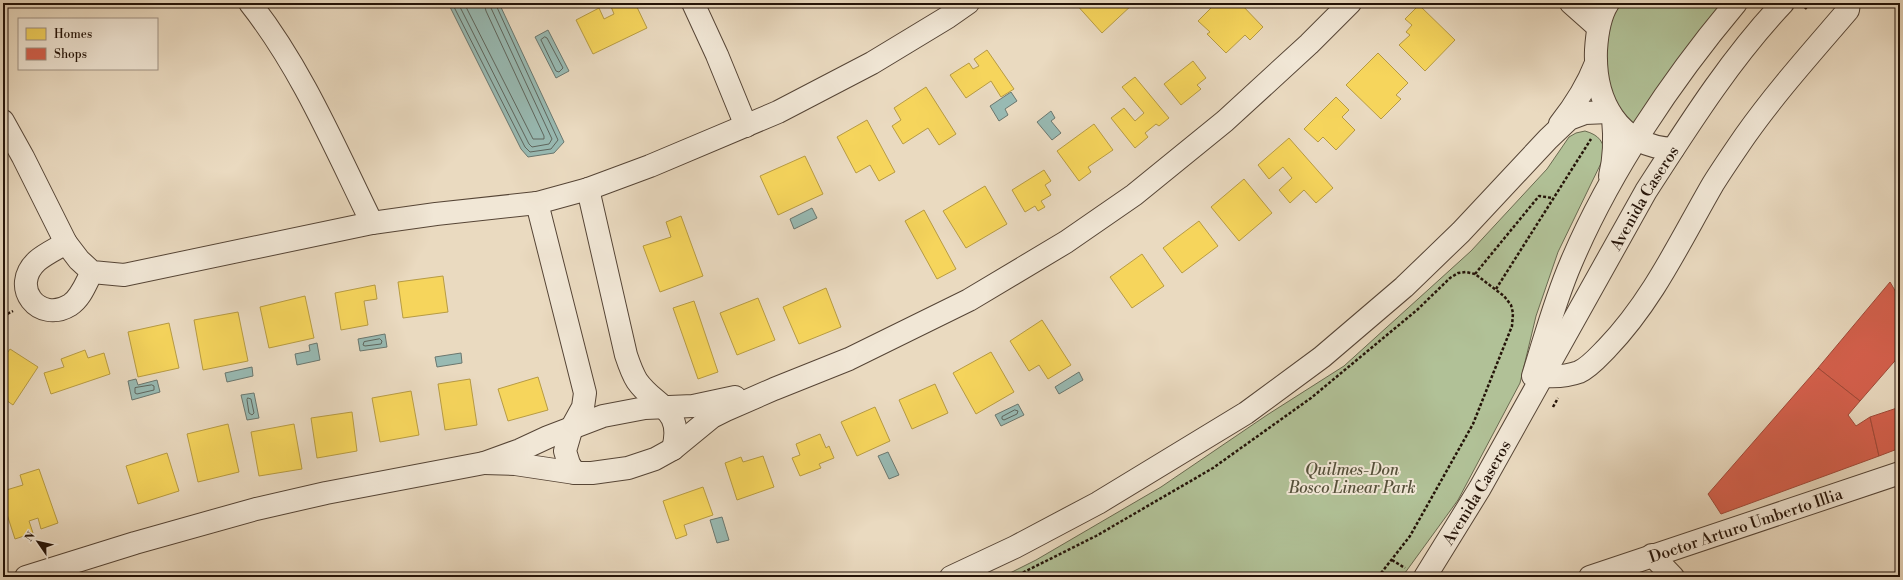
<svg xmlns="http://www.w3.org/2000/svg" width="1903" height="580" viewBox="0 0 1903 580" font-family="'Libre Bodoni',serif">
<rect width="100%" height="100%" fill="#eadac0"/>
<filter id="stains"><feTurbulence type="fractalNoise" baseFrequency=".005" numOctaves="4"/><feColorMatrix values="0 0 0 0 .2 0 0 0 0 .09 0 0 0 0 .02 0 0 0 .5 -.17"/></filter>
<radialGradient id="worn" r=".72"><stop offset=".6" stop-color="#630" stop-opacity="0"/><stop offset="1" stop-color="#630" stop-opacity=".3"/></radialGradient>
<g fill="#b1c197" stroke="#6a6a50">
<polygon points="1608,3 1736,3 1637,139 1603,100"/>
<path d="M1585 131C1599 135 1605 142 1604 157L1558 252 1536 316 1520 383 1458 500 1402 577H1002L1036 560 1161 487 1267 415 1344 366 1471 251 1547 169 1569 137 1576 133Z"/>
</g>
<g fill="#98bab3" stroke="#6a776f">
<polygon points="448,3 499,3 564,142 554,153 528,157 521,149"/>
<polygon points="548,30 569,71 556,78 535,37"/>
<polygon points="1011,92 1017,101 1005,109 1008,115 999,121 990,106"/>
<polygon points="1051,111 1055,118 1051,121 1061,133 1052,140 1037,122"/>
<polygon points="812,208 817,218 794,229 790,219"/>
<polygon points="385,334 387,347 360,351 358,339"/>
<polygon points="317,343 320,360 297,365 295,354 310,351 309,345"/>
<polygon points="461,353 462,363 437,367 435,357"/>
<polygon points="252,367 253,376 227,382 225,373"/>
<polygon points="1079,372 1083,380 1059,394 1055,387"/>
<polygon points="136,379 138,385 157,380 160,392 132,400 128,381"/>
<polygon points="254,393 259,418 247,420 241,395"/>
<polygon points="1018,404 1024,415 1001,426 995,415"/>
<polygon points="888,452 899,475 889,479 878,456"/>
<polygon points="722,517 729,540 717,543 710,520"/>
</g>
<g fill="#f6d55c" stroke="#b79b43">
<polygon points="611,3 635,3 647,28 593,54 576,20 599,8 604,19 614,14 610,4"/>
<polygon points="1075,3 1134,3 1102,33"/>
<polygon points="1216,3 1240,3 1263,27 1250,40 1245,35 1226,53 1207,34 1210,32 1198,21"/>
<polygon points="1267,3 1278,3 1273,8"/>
<polygon points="1419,5 1455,40 1425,71 1399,45 1410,35 1406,32 1412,25 1405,19"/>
<polygon points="987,50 1014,89 1001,97 991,81 966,98 950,75 969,63 973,69 979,66 974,59"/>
<polygon points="1378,53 1408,83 1396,95 1401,99 1381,119 1346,85"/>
<polygon points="1193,61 1206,78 1197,85 1201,89 1181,105 1164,84"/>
<polygon points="1135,77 1169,118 1159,126 1156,124 1145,133 1148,137 1135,148 1111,118 1124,108 1135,121 1144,113 1122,87"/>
<polygon points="926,87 956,134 939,145 928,128 903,144 892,126 901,120 894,108"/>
<polygon points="1336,97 1349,110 1342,117 1355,130 1336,150 1323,137 1318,142 1304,129"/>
<polygon points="867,120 895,172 879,181 870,165 856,173 837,137"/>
<polygon points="1094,124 1113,150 1088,167 1091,172 1079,181 1057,151"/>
<polygon points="1289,138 1333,188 1316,203 1304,190 1290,203 1279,190 1292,178 1283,167 1269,179 1258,165"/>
<polygon points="805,156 823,194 778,215 760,176"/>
<polygon points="1044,170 1051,181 1045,185 1051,195 1041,201 1045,207 1038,211 1035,206 1025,212 1012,190"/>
<polygon points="1244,179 1272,213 1239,241 1211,207"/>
<polygon points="985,186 1007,224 966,248 943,211"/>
<polygon points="924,210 956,269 937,279 905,221"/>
<polygon points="681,216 703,276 660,292 643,246 671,237 666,222"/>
<polygon points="1199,221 1218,246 1182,273 1163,248"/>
<polygon points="1142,254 1164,286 1132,308 1110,277"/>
<polygon points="443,276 448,312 403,318 398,282"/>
<polygon points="375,285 377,299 364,301 368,325 341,330 335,293"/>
<polygon points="826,288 841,327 799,344 783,307"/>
<polygon points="305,296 314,338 269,348 260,307"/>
<polygon points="758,298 775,340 737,355 720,313"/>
<polygon points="694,301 718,372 698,379 673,308"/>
<polygon points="238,312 248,361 203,370 194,320"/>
<polygon points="1042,320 1071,365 1048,379 1039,365 1029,371 1010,341"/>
<polygon points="169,323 179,368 138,377 128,332"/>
<polygon points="10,349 38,367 13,405 3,398 3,359"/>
<polygon points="85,350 88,358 104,353 110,374 51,394 44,373 64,367 61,359"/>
<polygon points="991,352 1014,392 976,414 953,373"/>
<polygon points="538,377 548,410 508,421 498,389"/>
<polygon points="470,379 477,425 445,430 438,384"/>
<polygon points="935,384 948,413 912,429 899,400"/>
<polygon points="411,391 419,435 380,442 372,398"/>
<polygon points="875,407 890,441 857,456 841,422"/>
<polygon points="352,412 357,451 317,458 311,418"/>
<polygon points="228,424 239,472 198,482 187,434"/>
<polygon points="294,424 302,469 259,476 251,432"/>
<polygon points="820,434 826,448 829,446 834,458 819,464 821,468 800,476 792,458 800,455 796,444"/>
<polygon points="167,453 179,491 138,504 126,466"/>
<polygon points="763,456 774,487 737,500 725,463 741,457 743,462"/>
<polygon points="39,469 58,523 41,529 38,518 29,521 33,533 15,539 3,502 3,491 23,485 20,475"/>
<polygon points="703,487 713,515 684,525 687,535 676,539 663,501"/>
</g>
<g fill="#d6604d" stroke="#a14938">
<polygon points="1890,282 1900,299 1900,355 1860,401 1818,368"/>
<polygon points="1818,368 1860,401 1848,415 1856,426 1870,417 1879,456 1721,514 1708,494"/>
<polygon points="1900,407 1900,448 1879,456 1870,417"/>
</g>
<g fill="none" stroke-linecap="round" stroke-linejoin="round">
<g stroke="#5e665e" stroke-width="1">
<polyline points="452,3 525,147 530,152 551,149 558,140 495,3"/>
<polyline points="458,3 529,144 532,147 549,144 552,139 491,8 490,3"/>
<polyline points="464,3 533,139 544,139 544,136 486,11 484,3"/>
<polygon points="545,37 547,38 563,68 559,72 556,71 541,40"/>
<polygon points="380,339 382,341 381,344 365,346 363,345 364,342"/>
<polygon points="152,385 154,386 154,390 137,394 135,393 135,388"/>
<polygon points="248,398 251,399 254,413 252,415 249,413 247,400"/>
<polygon points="1015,410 1018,411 1017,414 1004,420 1002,419 1002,417"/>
</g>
<defs>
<g id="minor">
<path d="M250 3C302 69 335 148 372 223"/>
<polyline points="693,3 717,55 746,126"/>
<polyline points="1571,3 1598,27"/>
<path d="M1608 3C1599 17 1597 34 1596 50 1594 101 1618 146 1673 149"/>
<polyline points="3,121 23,157 66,243 79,260 92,272 124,275 372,223 436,214 537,203 588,189 650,166 778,112 872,63 948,17 968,3"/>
<path d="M1560 124C1575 105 1587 86 1596 63"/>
<path d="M1610 176C1615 156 1615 138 1613 118"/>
<path d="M588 189 626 355C629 364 632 373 637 381 655 407 684 408 673 449"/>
<polyline points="537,203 585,393 583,407 572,427 565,451 569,464 575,473"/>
<path d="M66 243C56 249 45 254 37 261 9 287 39 324 70 305 81 298 86 283 92 272"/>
<path d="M1533 376C1545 338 1555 300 1571 263 1610 171 1672 79 1736 3"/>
<path d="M1544 376C1556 377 1568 376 1579 372 1590 367 1599 356 1607 348 1653 300 1680 241 1713 184 1723 168 1734 152 1745 136 1776 92 1813 51 1848 10L1849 3"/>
<polyline points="484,463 515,464 575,473 592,473 628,468 655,459 673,449 712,417 726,410 774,389 849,359 969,300 1066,242 1134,195 1225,121 1309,44 1350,3"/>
<polyline points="1652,555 1673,577"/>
<polyline points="26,577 135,543 256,509 326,493 484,463 520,450 548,437 603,416 645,408 693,406 735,397"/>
<polyline points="951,577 1015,547 1098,503 1246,413 1322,357 1404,287 1461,232 1548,139 1569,119 1585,113 1609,112"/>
<path id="s1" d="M1425 577 1480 488 1646 191C1688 126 1730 59 1783 3"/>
<path id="s2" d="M1590 577 1900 473"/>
</g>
</defs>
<use href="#minor" stroke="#564536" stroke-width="24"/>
<g stroke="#241308" stroke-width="2.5" stroke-dasharray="3 2" stroke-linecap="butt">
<polyline points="1805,9 1810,3"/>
<polyline points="1475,274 1539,196 1552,198"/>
<polyline points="1496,289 1591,139"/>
<polyline points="3,316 13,311"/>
<polyline points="1553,407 1558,398"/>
<polyline points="1392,560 1405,568"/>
<polyline points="1014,577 1096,536 1213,468 1311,398 1417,310 1450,278 1458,273 1466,272 1475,274 1504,296 1511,305 1513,313 1512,326 1473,424 1410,536 1378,577"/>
</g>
<use href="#minor" stroke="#f1e7d6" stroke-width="22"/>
</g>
<g text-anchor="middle" stroke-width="4" stroke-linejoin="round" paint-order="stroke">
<g font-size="16" fill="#241308" stroke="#f1e7d6">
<text dy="6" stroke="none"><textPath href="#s1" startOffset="438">Avenida Caseros</textPath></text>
<text dy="6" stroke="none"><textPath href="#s1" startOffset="99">Avenida Caseros</textPath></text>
<text dy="6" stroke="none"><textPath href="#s2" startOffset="164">Doctor Arturo Umberto Illia</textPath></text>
</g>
<g font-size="16" font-style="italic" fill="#55503a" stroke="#f1e7d6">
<text x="1352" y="475">Quilmes-Don<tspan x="1352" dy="18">Bosco Linear Park</tspan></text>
</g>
</g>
<rect width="1903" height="580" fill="none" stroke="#eadac0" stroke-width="16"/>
<rect x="4" y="4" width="1895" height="572" fill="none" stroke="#241308" stroke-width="2"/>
<rect x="8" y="8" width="1887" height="564" fill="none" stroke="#241308"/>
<rect x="18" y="18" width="140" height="52" fill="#f1e7d6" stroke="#9f9284"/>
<rect x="26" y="28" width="20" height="12" fill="#f6d55c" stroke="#9f9284"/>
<text x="54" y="38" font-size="12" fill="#241308">Homes</text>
<rect x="26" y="48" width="20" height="12" fill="#d6604d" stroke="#9f9284"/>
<text x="54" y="58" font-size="12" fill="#241308">Shops</text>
<g transform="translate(38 542) rotate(304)" stroke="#f1e7d6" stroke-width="3" paint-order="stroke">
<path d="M0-3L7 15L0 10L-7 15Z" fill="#241308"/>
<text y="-6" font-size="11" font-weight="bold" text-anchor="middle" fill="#241308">N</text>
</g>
<rect width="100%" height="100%" filter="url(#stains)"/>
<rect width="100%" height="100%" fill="url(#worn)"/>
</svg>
